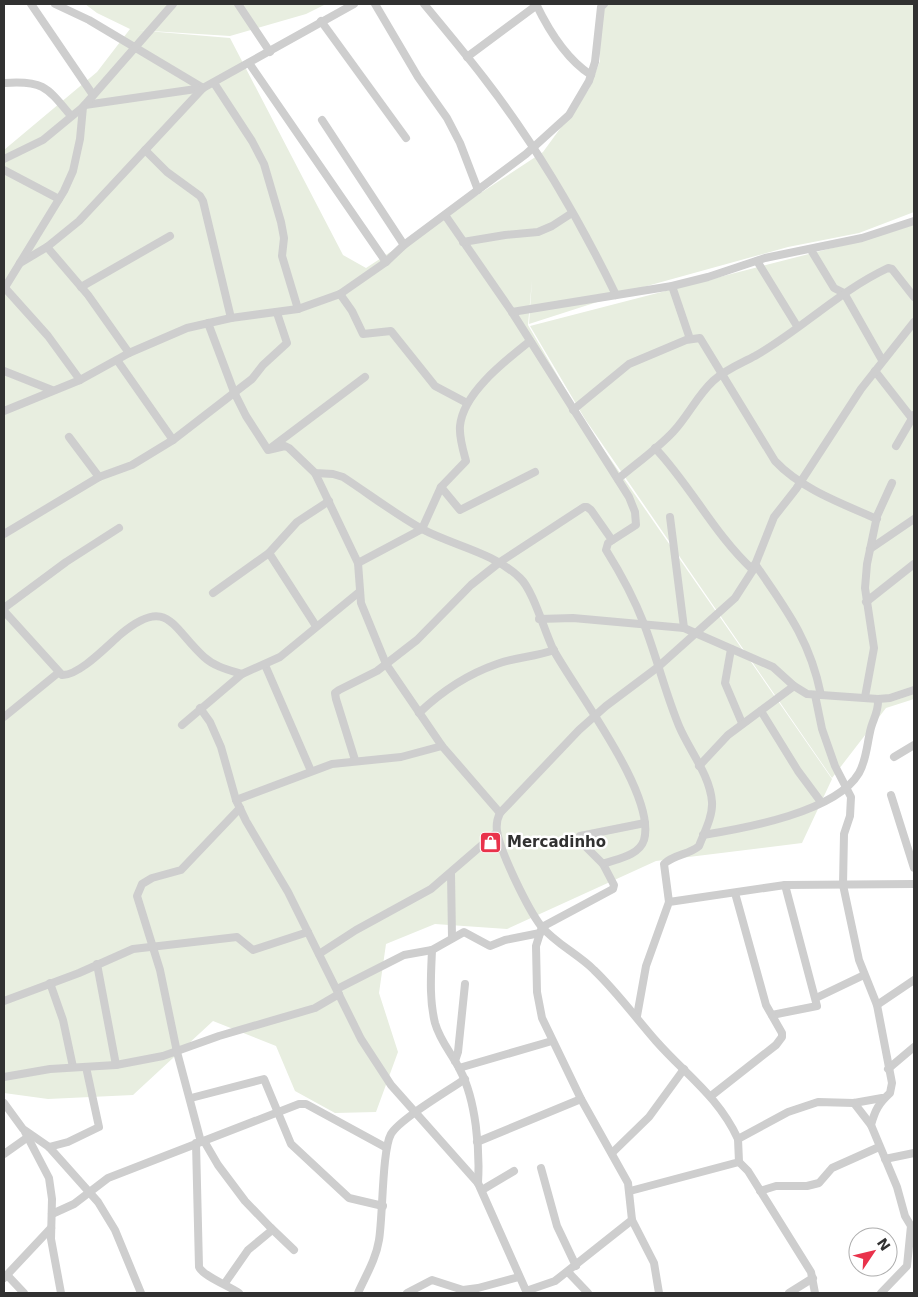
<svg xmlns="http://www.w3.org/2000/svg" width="918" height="1297" viewBox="0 0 918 1297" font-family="'DejaVu Sans',sans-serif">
<rect width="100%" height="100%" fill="#fff"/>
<g fill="#e8eee0">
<polygon points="85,4 326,4 306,14 230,36 135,30 230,38 343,255 366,268 543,152 589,89 600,61 598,30 606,4 914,4 914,212 859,233 788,247 647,286 529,324 532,280 528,325 584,421 832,779 802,843 656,861 507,929 435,924 386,944 379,993 398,1052 376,1112 335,1113 295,1091 276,1046 213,1021 133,1095 48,1099 4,1093 4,150 97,72 130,29 97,13"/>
<polygon points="914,223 914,699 886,708 832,778 585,419 530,326 863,240"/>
</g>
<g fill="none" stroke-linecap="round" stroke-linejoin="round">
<g stroke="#cecece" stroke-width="8">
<polyline points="31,4 93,95"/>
<polyline points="55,4 89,20 203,88"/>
<polyline points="238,4 270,52"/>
<polyline points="375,4 418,77 447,118 460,143 478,190"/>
<path d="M424 4C444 28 464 52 484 78 535 144 579 219 616 295"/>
<path d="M536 4C549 31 566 59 591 75"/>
<polyline points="321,21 406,138"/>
<polyline points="467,57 537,5"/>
<polyline points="249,63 386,262"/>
<path d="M4 83C43 80 47 87 71 116"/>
<polyline points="214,83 252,141 264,164 281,222 284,238 282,256 298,309"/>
<polyline points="85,105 203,88 354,4"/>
<polyline points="322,120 404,245"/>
<polyline points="145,150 167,172 200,196 203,201 231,318"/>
<polyline points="4,159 43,140 83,107 173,4"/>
<polyline points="4,170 59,199"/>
<path d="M445 215 512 312 629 497 635 512 636 525 608 543 606 550C621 574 634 598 644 624 657 658 665 692 679 726 689 750 710 775 712 802 713 816 704 833 699 846 689 855 674 854 664 864L669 902"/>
<polyline points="463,242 505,235 538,232 552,226 572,213"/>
<polyline points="47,247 88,295 129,353"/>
<polyline points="811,250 834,288 844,293 882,360"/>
<polyline points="757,261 797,326"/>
<polyline points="20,263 47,247 79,221 203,88"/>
<polyline points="672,286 690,339"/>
<polyline points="81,287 170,236"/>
<polyline points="5,288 48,336 80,380"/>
<polyline points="4,289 64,191 73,171 80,139 83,107"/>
<polyline points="340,294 352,311 363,334 391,331 435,386 467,403"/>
<polyline points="512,312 672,286 708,277 765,258 862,238 914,221"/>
<path d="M208 323 234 392 246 416 268 450 285 446 289 448 315 473 333 474 343 477C369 494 395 514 422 529 454 546 493 552 520 578 533 590 544 630 553 649 575 690 657 795 644 840 639 856 616 859 603 864L614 885 613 889 542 927 536 946 537 992 542 1018 581 1099 628 1183 632 1220 555 1281 526 1291"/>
<polyline points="117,360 173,440"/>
<polyline points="4,371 52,390"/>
<polyline points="875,371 914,421"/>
<path d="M573 410 629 364 686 340 700 338 775 461C801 489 843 504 877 519"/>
<polyline points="4,411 80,380 129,353 187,328 231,318 298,309 340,294 386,262 404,245 526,154 569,115 589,81 595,62 601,7 604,4"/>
<polyline points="69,437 99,477"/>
<polyline points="896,446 914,415"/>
<polyline points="272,447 365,377"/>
<path d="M655 448C691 486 714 534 753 570"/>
<polyline points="315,473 358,563 361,603 386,664 442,746 500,813"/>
<path d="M618 479C637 463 657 449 673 432 688 416 697 396 713 381 726 369 740 364 755 356 801 330 839 291 888 268L892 269 914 297"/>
<polyline points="441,487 460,510 535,472"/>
<polyline points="670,517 684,628"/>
<polyline points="4,534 99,477 132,465 173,440 252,379 263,365 287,343 277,313"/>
<polyline points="870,549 914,519"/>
<polyline points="269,553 316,626"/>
<path d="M358 563 422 529 441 487 466 461C463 450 459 437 460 426 463 393 505 361 530 341"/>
<path d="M755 564C786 609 810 640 821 695"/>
<polyline points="213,593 269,553 297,522 329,501"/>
<polyline points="866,602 914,564"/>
<polyline points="4,608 66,562 119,528"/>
<path d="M4 611 62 675C79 676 108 645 121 634 168 595 172 628 204 657 215 667 229 670 242 674"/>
<polyline points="539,619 573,618 684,628 773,667 794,686 807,694 878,699 890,698 914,690"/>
<polyline points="731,649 725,683 742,723"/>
<polyline points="265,665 311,771"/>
<path d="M815 695 822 729 835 766 851 797 850 816 844 834 843 885 859 960 877 1005 892 1083 890 1093C879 1103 875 1110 871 1125L897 1187 905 1216 911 1226 907 1266 881 1293"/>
<polyline points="865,697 874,648 865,588 867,564 877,516 892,483"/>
<polyline points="200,708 210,722 221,747 236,800 246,821 288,892 361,1039 391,1085 478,1183 527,1293"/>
<polyline points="761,711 798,771 821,802"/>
<path d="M419 713C441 692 468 674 497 664 516 657 535 657 554 650"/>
<polyline points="4,717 58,673"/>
<polyline points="182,725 242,674 280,657 358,593"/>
<polyline points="894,757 914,745"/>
<polyline points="355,760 336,699 335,693 339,690 377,671 417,640 471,585 500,562 584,507 587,507 591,510 612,540"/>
<polyline points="699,766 728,735 794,686"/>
<polyline points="891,795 914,868"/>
<polyline points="236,800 332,764 401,757 442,746"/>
<path d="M703 835C746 828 836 812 859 773 866 761 867 745 870 732 872 720 879 713 878 699"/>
<polyline points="603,864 580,841 580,836 645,823"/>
<polyline points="451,873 452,938"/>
<path d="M432 950C431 974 429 999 435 1023 440 1041 452 1054 460 1070 476 1100 480 1150 478 1183"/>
<polyline points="319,954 356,930 431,889 497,832"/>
<polyline points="97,964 116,1065"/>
<polyline points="50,983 63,1020 73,1067"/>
<polyline points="337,989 404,955 432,950 464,932 490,946 505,940 540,933"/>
<polyline points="816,998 864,975"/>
<polyline points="4,1001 79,973 133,949 237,937 253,950 308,932"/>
<polyline points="877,1005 914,980"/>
<polyline points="772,1015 817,1006 785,885"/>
<polyline points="637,1016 646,966 669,902 785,885 914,884"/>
<polyline points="455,1061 458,1052 465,984"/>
<polyline points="459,1068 552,1041"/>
<polyline points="888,1069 914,1047"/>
<polyline points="4,1077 50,1069 116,1065 163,1056 219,1036 315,1008 339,994"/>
<polyline points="711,1096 776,1045 782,1037 782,1033 766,1005 735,893"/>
<polyline points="191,1098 264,1079 291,1144 349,1198 383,1206"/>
<polyline points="4,1103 23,1129 49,1147 98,1202 115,1230 141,1293"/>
<polyline points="854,1103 871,1125"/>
<polyline points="25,1132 49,1178 52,1199 51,1239 61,1293"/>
<path d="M738 1139C718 1096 686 1075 656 1041 635 1017 617 992 594 970 578 954 556 944 541 926 528 909 500 852 497 831 496 824 497 819 500 813L579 730 606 706 658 667 735 598 753 570 774 517 796 489 861 389 914 322"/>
<polyline points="204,1141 218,1165 245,1201 271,1228 271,1231 248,1250 225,1283"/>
<polyline points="201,1142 177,1052 160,970 137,896 142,884 152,878 181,870 240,808"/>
<polyline points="477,1142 581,1099"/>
<path d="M196 1143 199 1267C203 1276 229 1286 239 1293"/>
<polyline points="49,1147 68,1142 99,1127 86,1067"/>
<polyline points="612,1153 649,1117 684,1069"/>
<polyline points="4,1154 28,1137"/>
<polyline points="885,1159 914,1153"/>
<polyline points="739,1162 748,1171 811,1272 815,1293"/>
<polyline points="541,1168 557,1226 576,1266"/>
<polyline points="482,1190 514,1171"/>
<polyline points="630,1191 739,1162 738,1139 788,1112 818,1102 854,1103 882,1098"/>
<polyline points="760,1191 776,1186 807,1186 819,1183 832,1168 879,1147"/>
<polyline points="52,1214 74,1204 108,1178 299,1104 306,1104 385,1147"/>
<polyline points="632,1220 654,1263 659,1293"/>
<polyline points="271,1228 294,1250"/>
<polyline points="568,1272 588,1293"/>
<polyline points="8,1276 24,1293"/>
<polyline points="4,1278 51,1228"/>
<path d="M358 1293C366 1275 376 1259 379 1240 383 1216 382 1150 391 1134 400 1119 448 1091 465 1079"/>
<polyline points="407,1293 432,1280 463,1290 478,1288 519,1277"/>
<polyline points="789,1293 813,1278"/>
</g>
</g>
<defs>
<symbol id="shop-square" viewBox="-11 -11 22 22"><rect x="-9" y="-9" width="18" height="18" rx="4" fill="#e9324b" stroke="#fff"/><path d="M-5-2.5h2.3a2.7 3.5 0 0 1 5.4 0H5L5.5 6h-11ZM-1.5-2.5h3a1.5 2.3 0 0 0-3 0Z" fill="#fff"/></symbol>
</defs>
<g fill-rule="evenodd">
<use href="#shop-square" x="478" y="830" width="25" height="25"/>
</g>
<g text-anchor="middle" stroke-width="5" stroke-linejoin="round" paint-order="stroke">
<g font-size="15" font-weight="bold" fill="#313131" stroke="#fff" text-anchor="start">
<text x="507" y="847">Mercadinho</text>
</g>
</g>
<rect width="918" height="1297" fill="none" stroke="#313131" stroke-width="10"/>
<g transform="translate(873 1252) rotate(55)"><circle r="24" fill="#ffffff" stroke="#adadad"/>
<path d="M0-4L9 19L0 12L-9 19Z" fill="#e9324b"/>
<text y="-8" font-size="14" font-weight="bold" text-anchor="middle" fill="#313131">N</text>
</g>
</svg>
